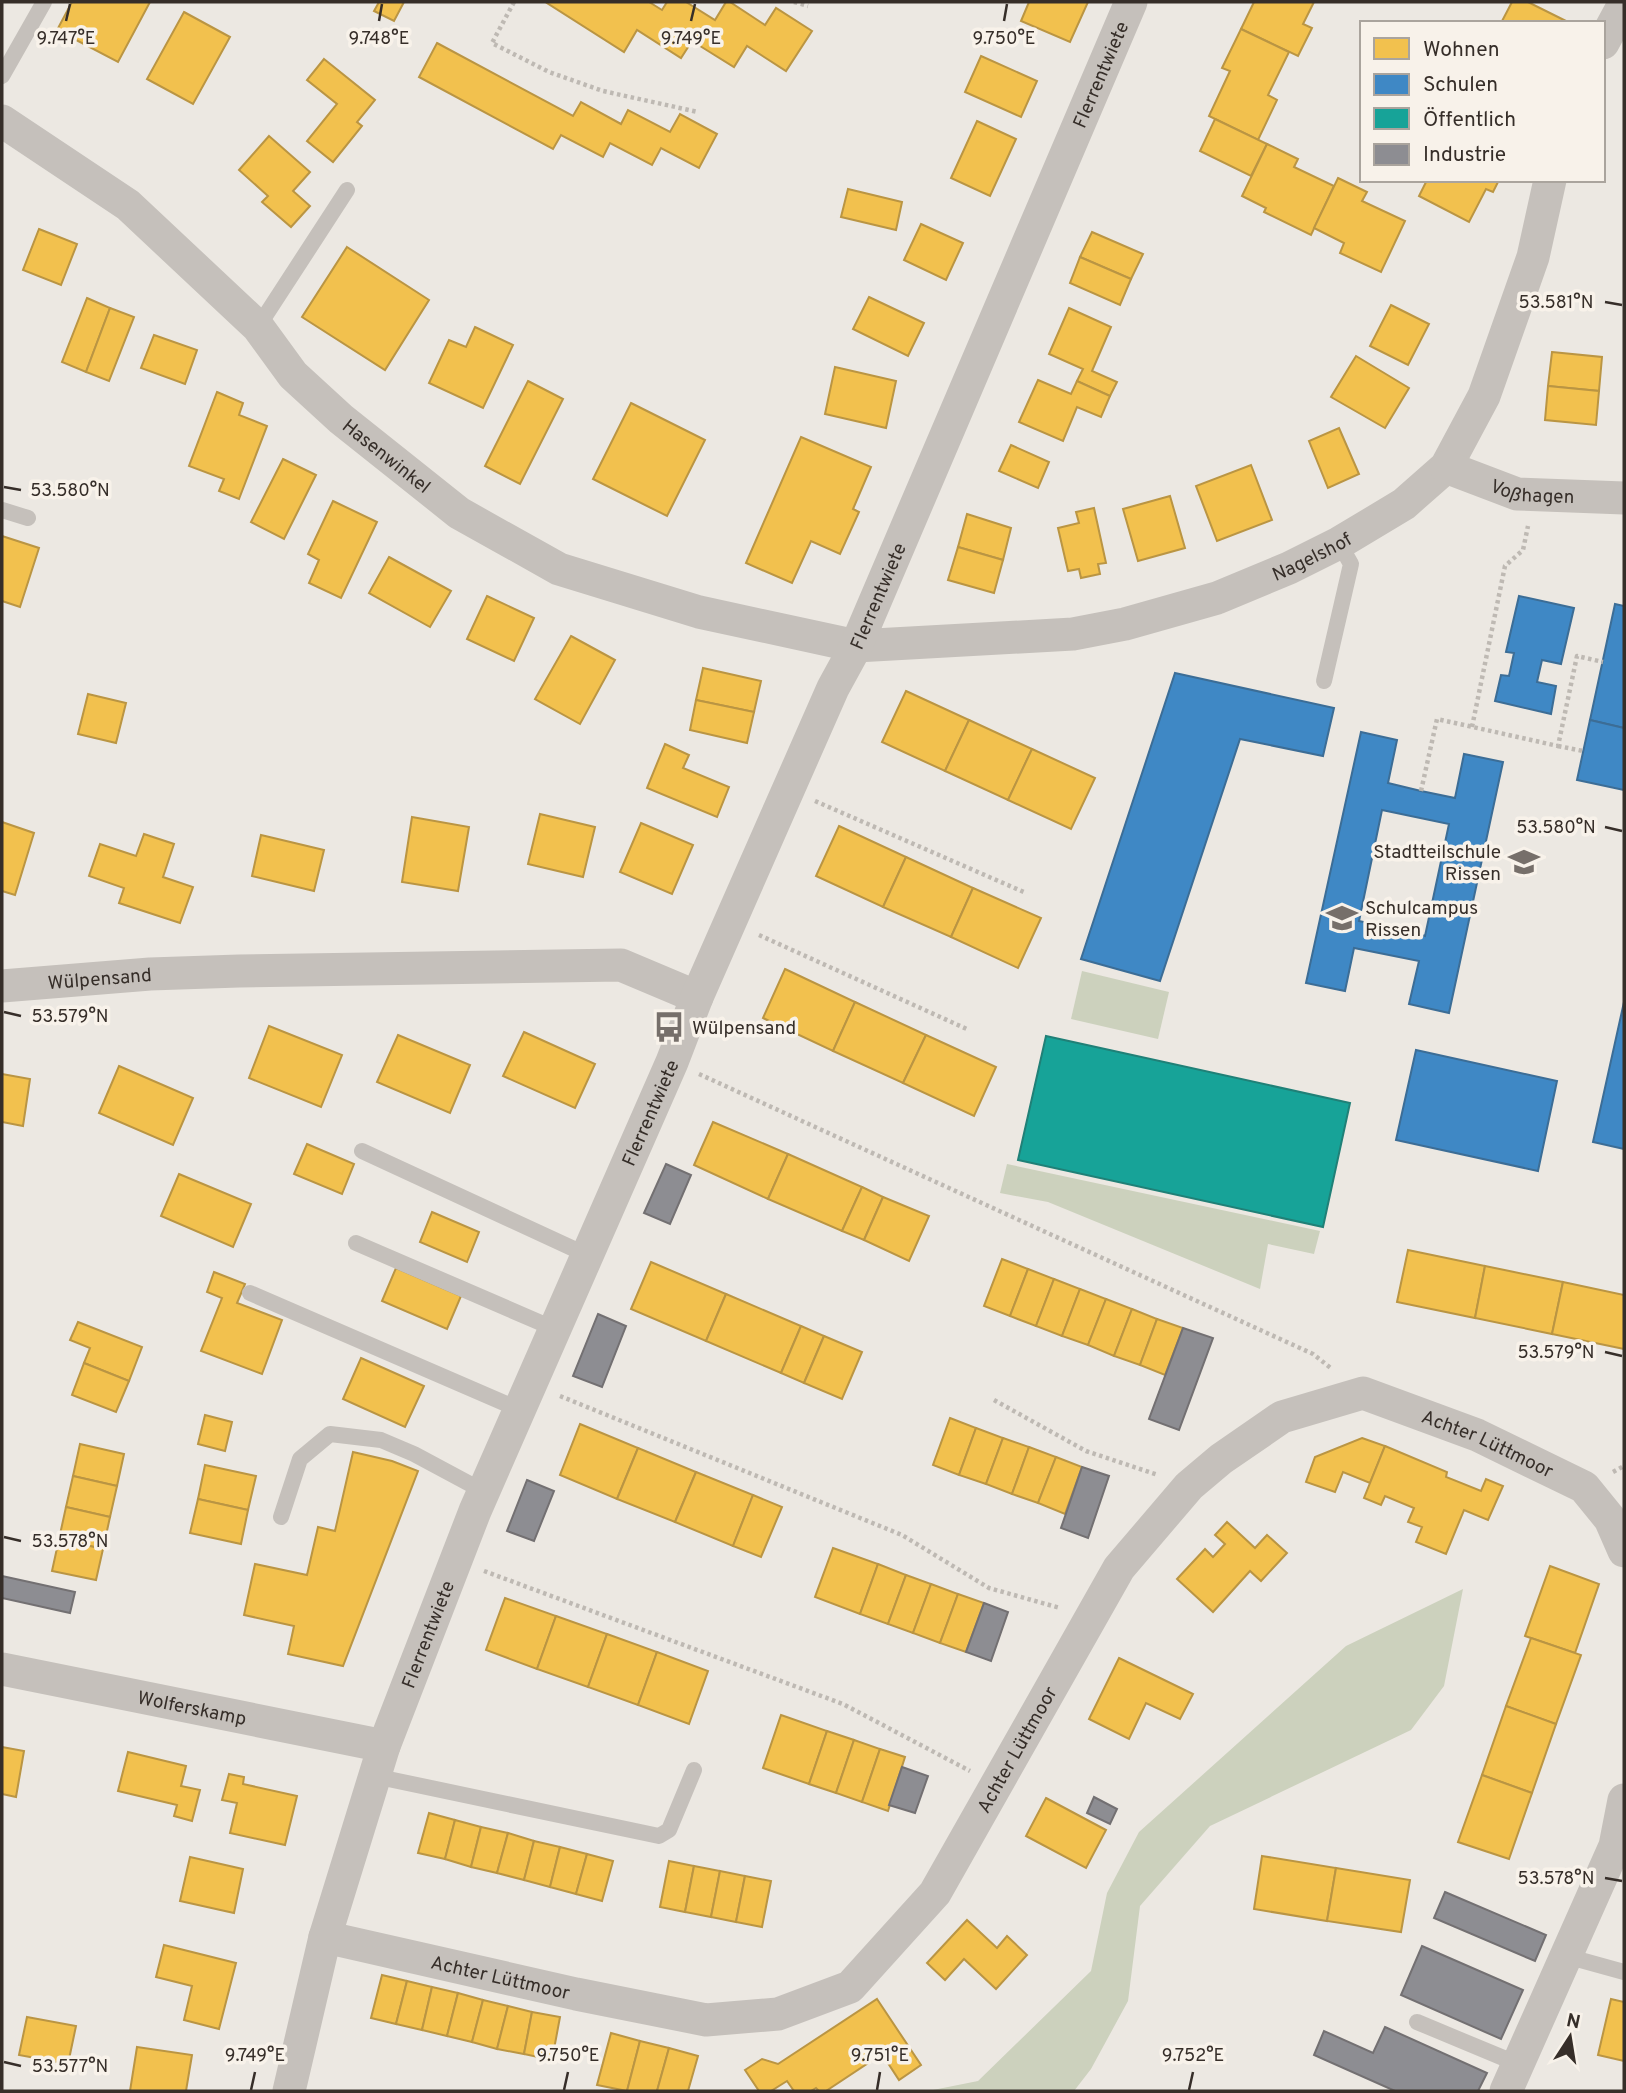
<svg xmlns="http://www.w3.org/2000/svg" width="1626" height="2093" viewBox="0 0 1626 2093" font-family="Overpass,sans-serif">
<rect width="100%" height="100%" fill="#ece8e2"/>
<g fill="#ccd1bd">
<polygon points="1082,971 1169,992 1158,1039 1071,1019"/>
<polygon points="1007,1164 1320,1231 1314,1254 1268,1244 1260,1289 1048,1202 1000,1193"/>
<polygon points="1463,1589 1444,1686 1411,1730 1210,1826 1140,1906 1128,2001 1091,2069 1074,2091 928,2091 978,2081 1091,1971 1107,1893 1139,1832 1346,1646"/>
</g>
<g fill="#f2c14e" stroke="#ba9543" stroke-width="2">
<polygon points="72,2 150,2 118,62 57,30"/>
<polygon points="379,2 404,2 394,21 374,11"/>
<polygon points="548,2 649,2 662,10 667,2 686,2 715,20 726,2 730,2 765,25 776,8 812,31 786,71 747,46 734,67 692,41 681,58 637,30 624,52 547,3"/>
<polygon points="1029,2 1088,2 1070,42 1021,21"/>
<polygon points="1254,2 1314,2 1303,24 1312,28 1298,56 1241,29"/>
<polygon points="1512,2 1528,2 1568,22 1501,23"/>
<polygon points="184,12 230,37 193,104 147,79"/>
<polygon points="1241,29 1289,52 1268,95 1277,100 1258,140 1209,116 1230,71 1222,68"/>
<polygon points="437,43 573,116 581,102 621,124 628,110 670,132 680,114 717,134 699,168 661,148 652,165 610,143 603,157 561,135 553,149 419,77"/>
<polygon points="981,56 1037,81 1021,117 965,92"/>
<polygon points="324,59 375,100 357,122 362,126 333,162 307,141 337,104 307,80"/>
<polygon points="1215,119 1267,144 1251,176 1200,151"/>
<polygon points="977,121 1016,139 990,196 951,178"/>
<polygon points="269,136 310,172 293,191 310,206 291,227 262,202 268,196 239,170"/>
<polygon points="1267,144 1298,159 1294,167 1334,186 1311,235 1264,212 1266,208 1242,196"/>
<polygon points="1338,178 1367,192 1362,201 1405,221 1381,272 1340,253 1344,243 1314,228"/>
<polygon points="1427,180 1499,180 1493,192 1486,189 1469,222 1419,196"/>
<polygon points="848,189 902,202 896,230 841,217"/>
<polygon points="921,224 963,243 946,280 904,260"/>
<polygon points="39,229 77,244 61,285 23,270"/>
<polygon points="1092,232 1143,254 1131,279 1080,257"/>
<polygon points="347,247 429,300 385,370 302,317"/>
<polygon points="1080,257 1131,279 1120,305 1070,283"/>
<polygon points="869,297 924,323 908,356 853,329"/>
<polygon points="87,298 110,308 86,372 62,362"/>
<polygon points="1391,305 1429,324 1408,365 1370,346"/>
<polygon points="110,308 134,317 109,381 86,372"/>
<polygon points="1069,308 1111,327 1092,371 1117,382 1110,396 1077,381 1083,369 1049,354"/>
<polygon points="475,327 513,345 483,408 429,383 449,340 466,347"/>
<polygon points="154,335 197,350 185,384 141,368"/>
<polygon points="1552,352 1602,357 1599,391 1548,386"/>
<polygon points="1356,356 1409,388 1385,428 1331,397"/>
<polygon points="835,367 896,381 886,428 825,414"/>
<polygon points="1038,380 1071,394 1077,381 1110,396 1101,417 1077,407 1063,441 1019,422"/>
<polygon points="528,381 563,399 520,484 485,466"/>
<polygon points="1548,386 1599,391 1596,425 1545,420"/>
<polygon points="217,392 243,403 239,415 267,426 239,499 219,491 224,479 189,466"/>
<polygon points="631,403 705,440 667,516 593,479"/>
<polygon points="1339,428 1359,474 1328,488 1309,441"/>
<polygon points="801,437 871,467 853,509 859,512 840,554 811,541 792,583 746,563"/>
<polygon points="1011,445 1049,462 1038,488 999,471"/>
<polygon points="283,459 316,475 284,539 251,522"/>
<polygon points="1251,465 1272,520 1217,541 1196,486"/>
<polygon points="1170,496 1185,548 1138,561 1123,509"/>
<polygon points="333,501 377,522 341,598 309,583 319,560 308,554"/>
<polygon points="1094,508 1106,563 1098,564 1100,574 1081,578 1079,569 1068,571 1058,528 1079,523 1076,512"/>
<polygon points="967,514 1011,528 1003,560 958,547"/>
<polygon points="2,536 39,548 20,607 2,601"/>
<polygon points="958,547 1003,560 994,593 948,580"/>
<polygon points="389,557 451,591 430,627 369,593"/>
<polygon points="487,596 534,618 514,661 467,639"/>
<polygon points="571,636 615,660 580,724 535,699"/>
<polygon points="703,668 761,681 754,712 696,700"/>
<polygon points="906,691 969,720 945,771 882,742"/>
<polygon points="88,694 126,703 116,743 78,734"/>
<polygon points="696,700 754,712 747,743 690,730"/>
<polygon points="969,720 1032,749 1008,800 945,771"/>
<polygon points="665,744 689,755 683,768 729,787 717,817 647,788"/>
<polygon points="1032,749 1095,778 1071,829 1008,800"/>
<polygon points="540,814 595,827 583,877 528,864"/>
<polygon points="412,817 469,827 458,891 402,882"/>
<polygon points="2,822 34,833 15,895 2,891"/>
<polygon points="641,823 693,845 672,894 620,872"/>
<polygon points="839,826 906,857 883,907 816,876"/>
<polygon points="144,834 174,844 163,877 193,887 180,923 119,903 124,888 89,876 100,844 136,856"/>
<polygon points="261,835 324,850 314,891 252,876"/>
<polygon points="906,857 973,888 951,937 883,907"/>
<polygon points="973,888 1041,918 1018,968 951,937"/>
<polygon points="785,969 855,1002 833,1051 763,1018"/>
<polygon points="855,1002 926,1035 903,1083 833,1051"/>
<polygon points="269,1026 342,1055 321,1107 249,1078"/>
<polygon points="524,1032 595,1064 575,1108 503,1076"/>
<polygon points="398,1035 470,1065 450,1113 377,1082"/>
<polygon points="926,1035 996,1067 974,1116 903,1083"/>
<polygon points="119,1066 193,1098 173,1145 99,1113"/>
<polygon points="2,1074 30,1079 23,1126 2,1122"/>
<polygon points="713,1122 788,1154 768,1199 694,1165"/>
<polygon points="307,1144 354,1164 342,1194 294,1174"/>
<polygon points="788,1154 862,1187 842,1231 768,1199"/>
<polygon points="179,1174 251,1204 233,1247 161,1216"/>
<polygon points="862,1187 883,1197 864,1240 842,1231"/>
<polygon points="883,1197 929,1216 909,1261 864,1240"/>
<polygon points="432,1212 479,1232 467,1262 420,1242"/>
<polygon points="1408,1250 1485,1266 1475,1318 1397,1302"/>
<polygon points="1002,1259 1028,1269 1010,1316 984,1306"/>
<polygon points="651,1262 726,1294 706,1341 631,1309"/>
<polygon points="1485,1266 1563,1282 1552,1334 1475,1318"/>
<polygon points="396,1268 461,1296 447,1329 382,1301"/>
<polygon points="1028,1269 1054,1279 1036,1326 1010,1316"/>
<polygon points="214,1272 245,1284 237,1303 282,1320 262,1374 201,1351 222,1298 207,1292"/>
<polygon points="1054,1279 1080,1289 1062,1336 1036,1326"/>
<polygon points="1563,1282 1624,1295 1624,1349 1552,1334"/>
<polygon points="1080,1289 1106,1299 1088,1345 1062,1336"/>
<polygon points="726,1294 801,1326 781,1373 706,1341"/>
<polygon points="1106,1299 1132,1309 1114,1356 1088,1345"/>
<polygon points="1132,1309 1157,1319 1140,1365 1114,1356"/>
<polygon points="1157,1319 1183,1328 1165,1375 1140,1365"/>
<polygon points="78,1322 142,1347 129,1381 84,1363 90,1348 70,1340"/>
<polygon points="801,1326 824,1336 804,1383 781,1373"/>
<polygon points="824,1336 862,1352 842,1399 804,1383"/>
<polygon points="361,1358 424,1386 405,1427 343,1399"/>
<polygon points="84,1363 129,1381 116,1412 72,1395"/>
<polygon points="205,1415 232,1422 225,1451 198,1444"/>
<polygon points="950,1418 976,1428 959,1475 933,1465"/>
<polygon points="580,1424 638,1448 617,1499 560,1475"/>
<polygon points="976,1428 1003,1438 986,1484 959,1475"/>
<polygon points="1003,1438 1029,1447 1012,1494 986,1484"/>
<polygon points="1362,1438 1385,1446 1370,1483 1343,1472 1335,1492 1306,1482 1315,1457"/>
<polygon points="80,1444 124,1454 117,1486 73,1476"/>
<polygon points="1385,1446 1447,1472 1446,1477 1481,1491 1486,1479 1503,1486 1488,1520 1464,1510 1446,1554 1416,1542 1422,1527 1408,1522 1414,1508 1385,1496 1381,1505 1364,1498"/>
<polygon points="1029,1447 1056,1457 1038,1503 1012,1494"/>
<polygon points="638,1448 696,1472 675,1522 617,1499"/>
<polygon points="353,1452 392,1461 418,1471 343,1666 288,1654 294,1626 244,1615 255,1564 307,1575 318,1527 335,1531"/>
<polygon points="1056,1457 1082,1467 1065,1514 1038,1503"/>
<polygon points="205,1465 256,1476 248,1510 198,1499"/>
<polygon points="696,1472 753,1495 733,1546 675,1522"/>
<polygon points="73,1476 117,1486 110,1517 66,1507"/>
<polygon points="753,1495 782,1507 761,1557 733,1546"/>
<polygon points="198,1499 248,1510 241,1544 190,1533"/>
<polygon points="66,1507 110,1517 103,1549 59,1539"/>
<polygon points="1227,1522 1255,1548 1267,1535 1287,1553 1261,1581 1250,1571 1213,1612 1177,1579 1205,1549 1213,1557 1225,1544 1215,1535"/>
<polygon points="59,1539 103,1549 96,1580 52,1571"/>
<polygon points="833,1548 878,1564 860,1614 815,1597"/>
<polygon points="878,1564 906,1575 888,1624 860,1614"/>
<polygon points="1550,1566 1599,1584 1575,1653 1525,1636"/>
<polygon points="906,1575 931,1584 913,1633 888,1624"/>
<polygon points="931,1584 958,1594 940,1643 913,1633"/>
<polygon points="958,1594 984,1603 966,1652 940,1643"/>
<polygon points="505,1598 556,1616 537,1669 486,1650"/>
<polygon points="556,1616 607,1634 588,1687 537,1669"/>
<polygon points="607,1634 657,1652 638,1705 588,1687"/>
<polygon points="1531,1638 1581,1655 1556,1724 1506,1706"/>
<polygon points="657,1652 708,1671 689,1724 638,1705"/>
<polygon points="1119,1658 1193,1694 1180,1719 1146,1703 1129,1739 1089,1719"/>
<polygon points="1506,1706 1556,1724 1532,1793 1482,1775"/>
<polygon points="781,1715 827,1731 809,1784 763,1768"/>
<polygon points="827,1731 854,1740 836,1793 809,1784"/>
<polygon points="854,1740 880,1749 862,1802 836,1793"/>
<polygon points="2,1747 24,1751 16,1797 2,1794"/>
<polygon points="880,1749 905,1757 888,1811 862,1802"/>
<polygon points="128,1752 186,1766 181,1786 200,1790 192,1821 174,1816 177,1805 118,1791"/>
<polygon points="229,1774 244,1777 243,1784 297,1796 285,1845 230,1833 237,1803 222,1800"/>
<polygon points="1482,1775 1532,1793 1509,1859 1458,1842"/>
<polygon points="1046,1798 1106,1830 1086,1868 1026,1836"/>
<polygon points="429,1813 455,1820 445,1859 418,1853"/>
<polygon points="455,1820 481,1827 471,1867 445,1859"/>
<polygon points="481,1827 508,1833 497,1873 471,1867"/>
<polygon points="508,1833 534,1841 524,1880 497,1873"/>
<polygon points="534,1841 560,1847 550,1887 524,1880"/>
<polygon points="560,1847 587,1854 576,1894 550,1887"/>
<polygon points="587,1854 613,1861 602,1901 576,1894"/>
<polygon points="1262,1856 1336,1868 1327,1921 1254,1909"/>
<polygon points="190,1857 243,1869 234,1913 180,1901"/>
<polygon points="669,1861 694,1866 685,1912 660,1907"/>
<polygon points="694,1866 720,1871 711,1917 685,1912"/>
<polygon points="1336,1868 1410,1880 1401,1932 1327,1921"/>
<polygon points="720,1871 745,1876 736,1922 711,1917"/>
<polygon points="745,1876 771,1881 762,1927 736,1922"/>
<polygon points="967,1920 997,1948 1007,1936 1027,1955 996,1989 964,1959 945,1980 927,1963"/>
<polygon points="164,1945 236,1963 219,2029 184,2020 192,1986 156,1977"/>
<polygon points="382,1975 407,1981 396,2024 371,2018"/>
<polygon points="407,1981 432,1987 422,2030 396,2024"/>
<polygon points="432,1987 458,1993 447,2036 422,2030"/>
<polygon points="458,1993 483,2000 472,2042 447,2036"/>
<polygon points="877,1999 921,2065 899,2080 882,2054 826,2091 819,2091 816,2088 811,2091 794,2091 787,2081 771,2091 759,2091 745,2070 762,2059 778,2064"/>
<polygon points="1611,1999 1624,2002 1624,2061 1598,2055"/>
<polygon points="483,2000 508,2006 497,2049 472,2042"/>
<polygon points="508,2006 532,2012 524,2054 497,2049"/>
<polygon points="532,2012 560,2017 552,2060 524,2054"/>
<polygon points="27,2017 76,2026 68,2064 19,2055"/>
<polygon points="611,2033 640,2041 627,2091 597,2085"/>
<polygon points="640,2041 669,2048 657,2091 627,2091"/>
<polygon points="137,2047 192,2055 186,2091 130,2091"/>
<polygon points="669,2048 698,2056 688,2091 657,2091"/>
</g>
<g fill="#3f88c5" stroke="#3c6d96" stroke-width="2" fill-rule="evenodd">
<polygon points="1519,596 1574,608 1561,664 1542,660 1537,682 1556,686 1551,714 1495,701 1501,675 1509,676 1514,653 1506,652"/>
<polygon points="1615,604 1624,606 1624,728 1590,720"/>
<polygon points="1175,673 1334,708 1323,756 1240,739 1160,981 1081,959"/>
<polygon points="1590,720 1624,728 1624,790 1577,780"/>
<path d="M1361 732 1397 740 1388 783 1421 791 1455 798 1464 754 1503 762 1449 1013 1409 1004 1419 961 1354 948 1345 991 1306 983ZM1382 810 1449 824 1425 936 1359 921Z"/>
<polygon points="1624,1002 1624,1149 1593,1142"/>
<polygon points="1416,1050 1557,1081 1538,1171 1396,1140"/>
</g>
<polygon fill="#17a398" stroke="#208077" stroke-width="2" points="1046,1036 1350,1103 1323,1227 1018,1160"/>
<g fill="#8d8d92" stroke="#737072" stroke-width="2">
<polygon points="666,1164 691,1175 670,1224 644,1213"/>
<polygon points="598,1314 626,1326 602,1387 573,1376"/>
<polygon points="1183,1328 1213,1338 1179,1430 1149,1419"/>
<polygon points="1082,1467 1109,1476 1088,1538 1061,1528"/>
<polygon points="527,1480 554,1491 534,1541 507,1531"/>
<polygon points="2,1576 75,1592 70,1613 2,1598"/>
<polygon points="984,1603 1008,1612 991,1661 966,1652"/>
<polygon points="902,1767 928,1776 915,1813 889,1805"/>
<polygon points="1094,1797 1117,1809 1110,1824 1087,1813"/>
<polygon points="1445,1892 1546,1935 1535,1961 1434,1918"/>
<polygon points="1422,1946 1523,1990 1501,2039 1401,1995"/>
<polygon points="1385,2027 1487,2073 1478,2091 1395,2091 1314,2055 1324,2031 1373,2053"/>
</g>
<g fill="none" stroke-linecap="round" stroke-linejoin="round">
<g stroke="#beb9b3" stroke-width="4.5" stroke-dasharray="3.5 3.5" stroke-linecap="butt">
<polyline points="514,2 492,43 549,72 603,91 698,112"/>
<polyline points="794,2 808,6"/>
<polyline points="1472,727 1505,566 1523,550 1528,526"/>
<polyline points="1558,746 1583,751"/>
<polyline points="1421,791 1437,719 1558,746 1577,656 1603,662"/>
<polyline points="815,801 1026,893"/>
<polyline points="759,935 969,1030"/>
<polyline points="699,1074 1313,1354 1332,1369"/>
<polyline points="560,1396 902,1535 989,1588 1060,1608"/>
<polyline points="994,1400 1086,1451 1158,1475"/>
<polyline points="1613,1472 1624,1466"/>
<polyline points="484,1571 843,1704 970,1771"/>
</g>
<g stroke="#c5c0bb" stroke-width="16">
<polyline points="2,76 44,2"/>
<polyline points="258,327 347,190"/>
<polyline points="2,510 28,518"/>
<polyline points="1324,681 1351,564 1339,543"/>
<polyline points="362,1151 587,1255"/>
<polyline points="356,1243 555,1329"/>
<polyline points="250,1293 518,1409"/>
<polyline points="281,1517 300,1459 330,1434 381,1440 414,1454 483,1491"/>
<polyline points="374,1776 659,1836 669,1830 694,1770"/>
<polyline points="1566,1956 1624,1972"/>
<polyline points="1417,2022 1518,2064"/>
</g>
<g stroke="#c5c0bb" stroke-width="33">
<polyline points="1603,43 1624,4"/>
<path id="s1" d="M2 121 128 205 258 327 293 375 341 419 459 513 559 569 699 612 856 646 1073 634 1125 624 1217 598 1289 568 1339 543 1404 504 1446 467 1484 396 1533 257 1550 180"/>
<path id="s2" d="M1446 467 1517 494 1624 498"/>
<path id="s3" d="M2 986 150 974 239 971 621 965 697 997"/>
<path id="s4" d="M2 1669 384 1746"/>
<path id="s5" d="M325 1937 576 1994 706 2020 778 2014 850 1987 935 1893 1119 1568 1189 1486 1221 1459 1282 1417 1363 1393 1477 1435 1584 1487 1610 1519 1624 1551"/>
<path id="s6" d="M289 2091 325 1937 384 1746 475 1511 672 1062 697 997 833 688 856 646 1131 2"/>
<polyline points="1506,2091 1615,1846 1624,1800"/>
</g>
</g>
<path fill="none" stroke="#362e29" stroke-width="2.5" d="M66 21 70 4M379 21 382 4M691 21 695 4M1004 21 1007 4M1605 302 1622 305M4 487 21 490M1605 827 1622 831M4 1012 21 1016M1605 1352 1622 1356M4 1537 21 1541M1605 1878 1622 1881M4 2062 21 2066M251 2090 255 2072M564 2090 568 2072M877 2090 880 2072M1189 2090 1193 2072"/>
<defs>
<symbol id="school-bare" viewBox="-9 -9 18 18"><path d="M0-5L7-2L0 1L-7-2ZM-4 1L0 2.5L4 1V4Q0 6-4 4Z" fill="#766f6a" stroke="#f8f2ea" stroke-width="2.5" paint-order="stroke"/></symbol>
<symbol id="bus-bare" viewBox="-9 -9 18 18"><path d="M-5-6H5V4H4V6H2V4H-2V6H-4V4H-5ZM-3.5-4V0h7V-4ZM-3.5 1.2v1.5H-2V1.2ZM2 1.2v1.5H3.5V1.2Z" fill="#766f6a" stroke="#f8f2ea" stroke-width="2.5" paint-order="stroke"/></symbol>
</defs>
<g fill-rule="evenodd">
<use href="#school-bare" x="1502" y="840" width="44" height="44"/>
<use href="#school-bare" x="1320" y="896" width="44" height="44"/>
<use href="#bus-bare" x="647" y="1005" width="44" height="44"/>
</g>
<g text-anchor="middle" stroke-width="7" stroke-linejoin="round" paint-order="stroke">
<g font-size="19" fill="#362e29" stroke="#f8f2ea">
<text dy="7" stroke="none"><textPath href="#s6" startOffset="2177">Flerrentwiete</textPath></text>
<text dy="7" stroke="none"><textPath href="#s1" startOffset="513">Hasenwinkel</textPath></text>
<text dy="7" stroke="none"><textPath href="#s2" startOffset="91">Voßhagen</textPath></text>
<text dy="7" stroke="none"><textPath href="#s1" startOffset="1496">Nagelshof</textPath></text>
<text dy="7" stroke="none"><textPath href="#s6" startOffset="1610">Flerrentwiete</textPath></text>
<text dy="7" stroke="none"><textPath href="#s3" startOffset="98">Wülpensand</textPath></text>
<text dy="7" stroke="none"><textPath href="#s6" startOffset="1045">Flerrentwiete</textPath></text>
<text dy="7" stroke="none"><textPath href="#s5" startOffset="1482">Achter Lüttmoor</textPath></text>
<text dy="7" stroke="none"><textPath href="#s6" startOffset="478">Flerrentwiete</textPath></text>
<text dy="7" stroke="none"><textPath href="#s4" startOffset="194">Wolferskamp</textPath></text>
<text dy="7" stroke="none"><textPath href="#s5" startOffset="831">Achter Lüttmoor</textPath></text>
<text dy="7" stroke="none"><textPath href="#s5" startOffset="180">Achter Lüttmoor</textPath></text>
</g>
<g font-size="19" fill="#362e29" stroke="#f8f2ea" text-anchor="start">
<text x="1501" y="858" text-anchor="end">Stadtteilschule<tspan x="1501" dy="22">Rissen</tspan></text>
<text x="1365" y="914">Schulcampus<tspan x="1365" dy="22">Rissen</tspan></text>
<text x="692" y="1034">Wülpensand</text>
</g>
</g>
<g font-size="18" text-anchor="middle" fill="#362e29" stroke="#f8f2ea" stroke-width="7" stroke-linejoin="round" paint-order="stroke">
<text x="66" y="44">9.747°E</text>
<text x="379" y="44">9.748°E</text>
<text x="691" y="44">9.749°E</text>
<text x="1004" y="44">9.750°E</text>
<text x="1556" y="308">53.581°N</text>
<text x="70" y="496">53.580°N</text>
<text x="1556" y="833">53.580°N</text>
<text x="70" y="1022">53.579°N</text>
<text x="1556" y="1358">53.579°N</text>
<text x="70" y="1547">53.578°N</text>
<text x="1556" y="1884">53.578°N</text>
<text x="255" y="2061">9.749°E</text>
<text x="568" y="2061">9.750°E</text>
<text x="880" y="2061">9.751°E</text>
<text x="1193" y="2061">9.752°E</text>
<text x="70" y="2072">53.577°N</text>
</g>
<rect width="1626" height="2093" fill="none" stroke="#362e29" stroke-width="7"/>
<rect x="1360" y="21" width="245" height="161" fill="#f8f2ea" stroke="#aaa49d" stroke-width="2"/>
<rect x="1374" y="38" width="35" height="21" fill="#f2c14e" stroke="#aaa49d" stroke-width="2"/>
<text x="1423" y="56" font-size="21" fill="#362e29">Wohnen</text>
<rect x="1374" y="74" width="35" height="21" fill="#3f88c5" stroke="#aaa49d" stroke-width="2"/>
<text x="1423" y="91" font-size="21" fill="#362e29">Schulen</text>
<rect x="1374" y="108" width="35" height="21" fill="#17a398" stroke="#aaa49d" stroke-width="2"/>
<text x="1423" y="126" font-size="21" fill="#362e29">Öffentlich</text>
<rect x="1374" y="144" width="35" height="21" fill="#8d8d92" stroke="#aaa49d" stroke-width="2"/>
<text x="1423" y="161" font-size="21" fill="#362e29">Industrie</text>
<g transform="translate(1570 2037) rotate(12)" stroke="#f8f2ea" stroke-width="5" paint-order="stroke">
<path d="M0-5L12 26L0 18L-12 26Z" fill="#362e29"/>
<text y="-10" font-size="19" font-weight="bold" text-anchor="middle" fill="#362e29">N</text>
</g>
</svg>
